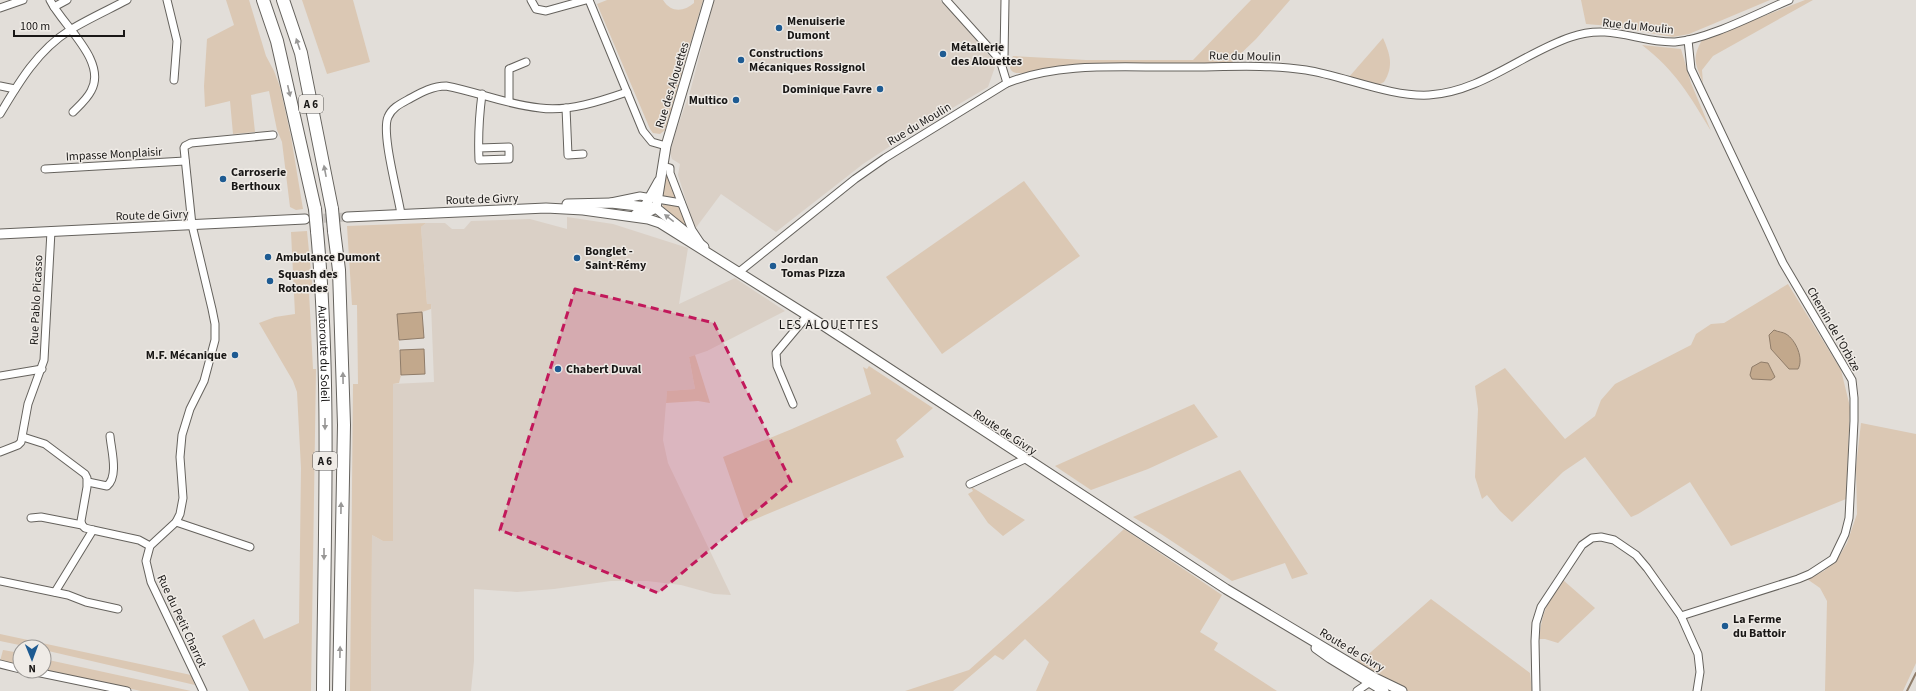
<svg xmlns="http://www.w3.org/2000/svg" width="1916" height="691" viewBox="0 0 1916 691" font-family="'Source Sans 3',sans-serif">
<rect width="100%" height="100%" fill="#e2ded9"/>
<g fill="#dad0c6">
<polygon points="714,0 940,0 973,36 996,64 988,87 910,133 863,164 776,232 721,194 695,229 678,175 680,164 672,159 670,153 676,131 690,92"/>
<polygon points="567,217 613,224 688,248 679,304 735,278 785,311 707,351 689,357 695,389 667,391 663,440 668,463 731,595 714,594 681,585 647,581 611,581 554,589 517,592 474,589 474,661 471,691 371,691 372,535 383,541 393,541 393,384 434,382 431,304 427,304 421,227 426,223 445,223 452,229 464,229 471,221 530,219 567,229"/>
</g>
<g fill="#dbc8b4">
<polygon points="226,0 249,0 266,56 274,71 280,87 291,137 303,209 296,210 290,207 282,142 277,130 269,91 251,95 255,132 233,134 230,101 205,107 204,86 207,39 234,25"/>
<polygon points="302,0 353,0 370,62 327,74"/>
<path d="M607 0H663C671 13 684 12 694 3V0H703L667 124 665 130 660 134 653 133 650 129 597 4Z"/>
<path d="M1251 0H1290L1256 39 1230 64 1043 70C1031 72 1000 81 1013 56L1086 60H1193Z"/>
<polygon points="1581,0 1770,0 1689,34 1673,37 1610,26 1586,24"/>
<path d="M1805 0H1813L1713 56 1702 70 1703 83C1696 64 1691 60 1702 40Z"/>
<path d="M1383 38C1390 54 1394 66 1384 82L1378 85 1349 77Z"/>
<path d="M1642 45 1681 49 1691 83 1711 131C1690 96 1675 70 1642 45Z"/>
<polygon points="668,171 679,200 662,198 665,175"/>
<polygon points="1024,181 1080,256 942,354 886,277"/>
<polygon points="662,203 681,204 693,232 664,209"/>
<polygon points="426,223 421,227 427,304 431,304 431,309 422,312 397,314 401,375 399,383 393,384 393,541 383,541 372,535 371,691 350,691 353,384 358,384 357,305 352,305 347,226"/>
<polygon points="307,231 313,292 309,292 313,369 316,369 311,691 249,691 222,636 254,619 264,639 299,623 301,468 297,392 293,381 259,323 275,317 295,314 291,232"/>
<polygon points="1788,284 1841,370 1850,407 1846,499 1731,546 1690,482 1638,514 1631,517 1585,457 1563,472 1512,522 1500,511 1487,495 1482,499 1475,477 1478,409 1475,386 1505,368 1565,439 1595,416 1601,400 1615,384 1691,345 1696,334 1711,324 1724,323"/>
<polygon points="695,355 710,403 698,401 666,403 667,391 695,389 689,357"/>
<polygon points="869,366 933,408 896,440 904,457 746,523 723,457 792,429 871,394 863,367 867,369"/>
<polygon points="1194,404 1218,437 1148,469 1091,490 1055,466"/>
<polygon points="1861,423 1916,434 1916,663 1903,691 1825,691 1827,601 1820,588 1807,579 1824,571 1840,555 1847,543 1857,514 1856,467"/>
<polygon points="1240,470 1308,574 1292,579 1285,563 1232,581 1161,534 1133,517"/>
<polygon points="970,486 1025,520 1003,536 988,523 968,494 973,491"/>
<polygon points="1124,529 1222,595 1200,632 1218,643 1214,650 1277,691 1036,691 1049,662 1025,639 1003,660 995,655 953,691 905,691 969,670 1050,598"/>
<path d="M1563 580 1595 608 1558 643 1545 639H1539C1543 610 1546 604 1563 580Z"/>
<polygon points="1431,599 1530,673 1532,691 1408,691 1395,686 1356,661 1361,658 1363,659"/>
<polygon points="0,634 191,675 195,685 44,650 44,647 29,647 0,641"/>
<polygon points="3,650 20,653 20,665 0,661"/>
<polygon points="44,659 191,691 141,691 44,670"/>
</g>
<g fill="#c2a88c" stroke="#8f7c69">
<polygon points="422,312 424,338 399,340 397,314"/>
<path d="M1774 330C1778 332 1783 332 1786 334 1796 340 1804 359 1798 369H1789L1771 349 1769 335Z"/>
<polygon points="424,349 425,374 401,375 400,350"/>
<polygon points="1761,362 1768,363 1775,377 1771,380 1752,379 1750,375 1752,367"/>
</g>
<g fill="none" stroke-linecap="round" stroke-linejoin="round">
<polyline stroke="#8f7c69" stroke-width="2" points="1907,691 1916,673"/>
<polyline stroke="#c4c0bc" stroke-width="9" stroke-dasharray="9 4.5" stroke-linecap="butt" points="310,219 347,217"/>
<defs>
<g id="street">
<path d="M50 0C62 25 108 61 91 91 87 99 79 106 73 112"/>
<polyline points="167,0 177,41 174,80"/>
<polyline points="531,0 536,9 546,11 586,0"/>
<polyline points="589,0 643,131 652,142 666,146"/>
<polyline points="946,0 1000,60 1007,83"/>
<polyline points="54,7 67,0"/>
<polyline points="0,8 23,0"/>
<polyline points="1000,60 1004,57 1005,0"/>
<polyline points="0,86 15,89"/>
<polyline points="509,101 509,69 526,62"/>
<polyline points="566,108 568,155 583,154"/>
<path d="M0 114C19 82 38 50 70 30 88 19 108 10 127 0"/>
<path d="M479 148 509 147V159L479 160C478 138 479 117 482 94"/>
<polyline points="663,166 670,168 670,173 692,230 700,242"/>
<polyline points="45,169 185,161"/>
<polyline points="611,202 640,196 681,203"/>
<path d="M401 214C398 194 381 133 388 117 392 107 402 103 411 98 422 92 433 86 446 86 478 92 508 105 540 108 568 112 601 101 627 92"/>
<path d="M739 272 855 179 885 158 1007 83C1062 61 1126 68 1184 67 1224 67 1266 64 1306 70 1344 76 1390 97 1429 95 1481 92 1523 53 1571 37 1611 23 1638 43 1675 42 1707 40 1758 13 1789 0"/>
<polyline points="0,376 42,369"/>
<polyline points="793,404 777,366 776,353 807,316"/>
<polyline points="23,437 45,444 85,474 87,478 87,487 81,521 82,525"/>
<polyline points="0,452 18,445 21,442 28,404 44,360 51,231"/>
<path d="M88 482 107 486C119 476 111 449 110 436"/>
<polyline points="970,484 1025,459"/>
<polyline points="31,518 41,517 82,525 85,528 93,530 139,540 150,546"/>
<polyline points="176,522 250,547"/>
<polyline points="0,581 68,595 86,602 118,609"/>
<polyline points="55,592 93,530"/>
<polyline points="1681,616 1798,579 1810,574 1833,559 1845,534 1849,518 1854,421 1854,398 1852,380 1783,263 1691,69 1688,40"/>
<polyline points="0,664 20,669"/>
<polyline points="31,671 127,691"/>
<polyline points="203,691 151,582 146,561 150,546 176,522 180,514 183,498 180,457 182,435 190,409 204,381 215,340 215,324 212,309 192,225 184,148 185,146 191,143 273,135"/>
<polyline points="1357,691 1373,680"/>
<polyline points="1536,691 1535,641 1536,623 1541,607 1582,545 1592,538 1601,537 1614,540 1636,555 1647,568 1681,616 1698,654 1700,672 1697,691"/>
</g>
<g id="secondary">
<polyline points="567,204 611,203 656,208 704,247"/>
<polyline points="647,211 645,206 659,181"/>
<polyline points="636,214 644,214 656,208 666,146 709,0"/>
<polyline points="347,217 546,208 583,210 648,219 660,223 821,324 1226,589 1375,678 1402,691"/>
<polyline points="0,234 305,219"/>
<polyline points="1316,648 1330,658 1384,691"/>
</g>
<g id="highway">
<polyline points="263,0 277,41 315,209"/>
<polyline points="283,0 301,53 332,209"/>
<path id="s1" d="M317 231C331 384 324 538 323 691"/>
<polyline points="334,231 339,270 344,425 339,691"/>
</g>
</defs>
<use href="#street" stroke="#65625d" stroke-width="9"/>
<use href="#secondary" stroke="#65625d" stroke-width="11"/>
<use href="#highway" stroke="#65625d" stroke-width="14"/>
<use href="#street" stroke="#fff" stroke-width="7"/>
<use href="#secondary" stroke="#fff" stroke-width="9"/>
<use href="#highway" stroke="#fff" stroke-width="12"/>
<defs>
<g id="highway-bridge">
<polyline points="315,209 317,231"/>
<polyline points="332,209 334,231"/>
</g>
</defs>
<use href="#highway-bridge" stroke="#65625d" stroke-width="14" stroke-linecap="butt"/>
<use href="#highway-bridge" stroke="#fff" stroke-width="12"/>
</g>
<defs><path id="oneway-solid" d="M-6-.8H1V-3.2L6.5 0L1 3.2V.8H-6Z"/></defs>
<g fill="#989796">
<use href="#oneway-solid" transform="translate(298 44) rotate(-109)"/>
<use href="#oneway-solid" transform="translate(289 91) rotate(77)"/>
<use href="#oneway-solid" transform="translate(325 171) rotate(-101)"/>
<use href="#oneway-solid" transform="translate(669 218) rotate(-142)"/>
<use href="#oneway-solid" transform="translate(343 378) rotate(-91)"/>
<use href="#oneway-solid" transform="translate(325 424) rotate(90)"/>
<use href="#oneway-solid" transform="translate(341 508) rotate(-89)"/>
<use href="#oneway-solid" transform="translate(324 554) rotate(90)"/>
<use href="#oneway-solid" transform="translate(340 652) rotate(-89)"/>
</g>
<path fill="#c2185b" fill-opacity="0.2" stroke="#c2185b" stroke-width="3" stroke-dasharray="8 5" stroke-linejoin="round" d="M575 289 714 323 791 482 658 593 500 530Z"/>
<g fill="#1e5b92" stroke="#efebe6" stroke-width="1.5">
<circle cx="779" cy="28" r="4"/>
<circle cx="943" cy="54" r="4"/>
<circle cx="741" cy="60" r="4"/>
<circle cx="880" cy="89" r="4"/>
<circle cx="736" cy="100" r="4"/>
<circle cx="223" cy="179" r="4"/>
<circle cx="268" cy="257" r="4"/>
<circle cx="577" cy="258" r="4"/>
<circle cx="773" cy="266" r="4"/>
<circle cx="270" cy="281" r="4"/>
<circle cx="235" cy="355" r="4"/>
<circle cx="558" cy="369" r="4"/>
<circle cx="1725" cy="626" r="4"/>
</g>
<g text-anchor="middle" stroke-width="3" stroke-linejoin="round" paint-order="stroke">
<g fill="#efebe6" stroke="#595754" stroke-width="1">
<rect x="299" y="95" width="24" height="18" rx="3"/>
<rect x="313" y="452" width="24" height="18" rx="3"/>
</g>
<g font-size="11" font-weight="bold" fill="#191716">
<text x="311" y="108">A 6</text>
<text x="325" y="465">A 6</text>
</g>
<g font-size="12" font-weight="bold" fill="#191716" stroke="#efebe6" text-anchor="start">
<text x="787" y="25">Menuiserie<tspan x="787" dy="14">Dumont</tspan></text>
<text x="951" y="51">Métallerie<tspan x="951" dy="14">des Alouettes</tspan></text>
<text x="749" y="57">Constructions<tspan x="749" dy="14">Mécaniques Rossignol</tspan></text>
<text x="872" y="93" text-anchor="end">Dominique Favre</text>
<text x="728" y="104" text-anchor="end">Multico</text>
<text x="231" y="176">Carroserie<tspan x="231" dy="14">Berthoux</tspan></text>
<text x="585" y="255">Bonglet -<tspan x="585" dy="14">Saint-Rémy</tspan></text>
<text x="276" y="261">Ambulance Dumont</text>
<text x="781" y="263">Jordan<tspan x="781" dy="14">Tomas Pizza</tspan></text>
<text x="278" y="278">Squash des<tspan x="278" dy="14">Rotondes</tspan></text>
<text x="227" y="359" text-anchor="end">M.F. Mécanique</text>
<text x="566" y="373">Chabert Duval</text>
<text x="1733" y="623">La Ferme<tspan x="1733" dy="14">du Battoir</tspan></text>
</g>
<g font-size="12" fill="#191716" stroke="#efebe6">
<text transform="translate(1638 26) rotate(6)" y="4">Rue du Moulin</text>
<text transform="translate(1245 56) rotate(1)" y="4">Rue du Moulin</text>
<text transform="translate(672 85) rotate(-73)" y="4">Rue des Alouettes</text>
<text transform="translate(919 124) rotate(-31)" y="4">Rue du Moulin</text>
<text transform="translate(114 154) rotate(-3)" y="4">Impasse Monplaisir</text>
<text transform="translate(482 199) rotate(-2)" y="4">Route de Givry</text>
<text transform="translate(152 215) rotate(-2)" y="4">Route de Givry</text>
<text transform="translate(36 300) rotate(-87)" y="4">Rue Pablo Picasso</text>
<text transform="translate(1834 329) rotate(60)" y="4">Chemin de l'Orbize</text>
<text dy="4" stroke="none"><textPath href="#s1" startOffset="123">Autoroute du Soleil</textPath></text>
<text transform="translate(1005 432) rotate(33)" y="4">Route de Givry</text>
<text transform="translate(182 621) rotate(65)" y="4">Rue du Petit Charrot</text>
<text transform="translate(1352 650) rotate(31)" y="4">Route de Givry</text>
</g>
<g font-size="13" letter-spacing="1" fill="#191716" stroke="#efebe6">
<text x="829" y="329">LES ALOUETTES</text>
</g>
</g>
<g transform="translate(32 659) rotate(179)"><circle r="19" fill="#efebe6" stroke="#999693"/>
<path d="M0-3L7 15L0 10L-7 15Z" fill="#1e5b92"/>
<text y="-6" font-size="11" font-weight="bold" text-anchor="middle" fill="#191716">N</text>
</g>
<path d="M14 30v6h110v-6" fill="none" stroke="#191716" stroke-width="2"/>
<text x="20" y="30" font-size="12" fill="#191716" stroke="#efebe6" stroke-width="3" paint-order="stroke">100 m</text>
</svg>
